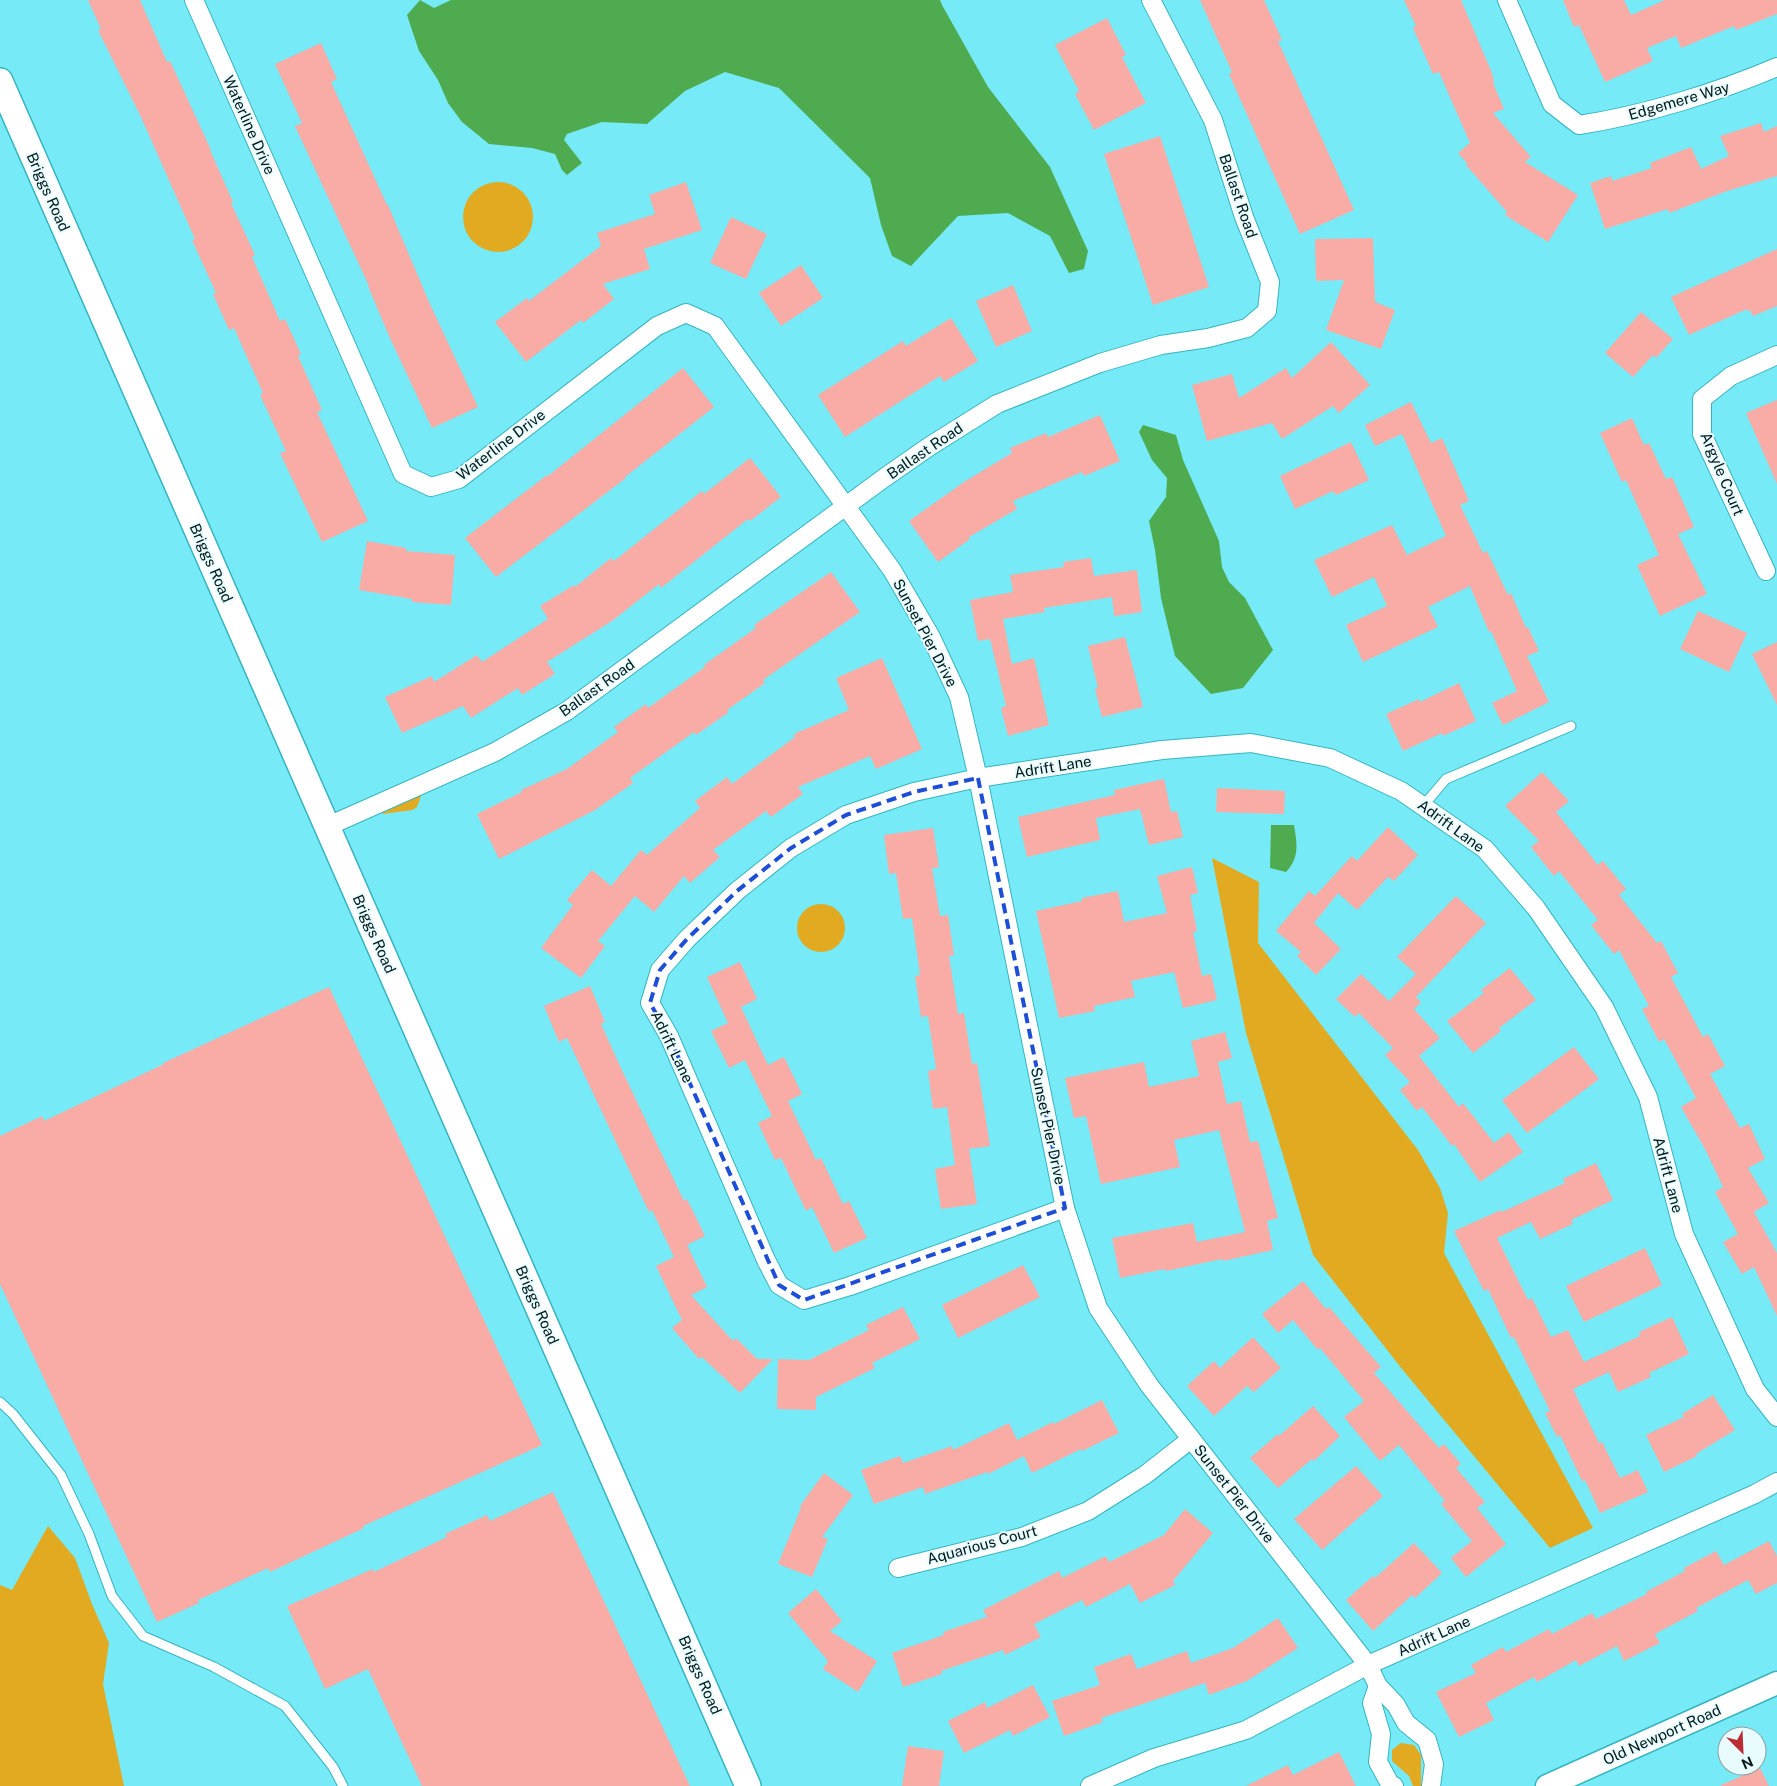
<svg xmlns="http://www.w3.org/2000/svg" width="1777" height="1786" viewBox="0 0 1777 1786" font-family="'Public Sans',sans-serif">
<rect width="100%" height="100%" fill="#76ebf7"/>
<g fill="#e1aa21">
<circle cx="498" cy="217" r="35"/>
<polygon points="410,781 421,796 417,807 412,810 383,814 375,799"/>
<polygon points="1212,858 1259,882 1258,943 1418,1150 1440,1188 1448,1213 1444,1253 1593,1528 1550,1548 1402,1369 1313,1255 1246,1033"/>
<circle cx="821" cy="928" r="24"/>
<polygon points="48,1526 75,1558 92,1604 109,1643 103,1684 124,1786 0,1786 0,1585 12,1590"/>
<polygon points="1401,1743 1414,1745 1421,1755 1421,1786 1413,1786 1409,1776 1392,1761 1392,1750"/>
</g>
<g fill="#4eab50">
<polygon points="420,0 434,8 451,0 940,0 942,5 988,87 1050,167 1088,251 1084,269 1069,273 1050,236 1008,213 958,216 911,266 892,256 881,225 870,178 779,88 725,72 685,91 647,124 602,122 567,134 564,140 582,163 567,175 562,170 555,154 532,148 489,144 462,122 448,103 438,80 419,51 407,15"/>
<polygon points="1143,425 1176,435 1183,460 1219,541 1222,567 1229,582 1245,598 1273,650 1243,688 1211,694 1175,656 1161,598 1155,550 1149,521 1166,497 1167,478 1152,460 1139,432"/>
<path d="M1271 825H1294C1297 844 1300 857 1286 872L1270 868Z"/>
</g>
<g fill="#f9aba5">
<polygon points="88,0 140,0 167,62 170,61 211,150 210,150 233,202 231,203 255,255 252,257 280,321 285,319 301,354 298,356 322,410 317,412 368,521 322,542 280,453 286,451 260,395 263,393 234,328 229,330 213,294 216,293 192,240 195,239 141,117 98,30 101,29"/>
<polygon points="1200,0 1264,0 1282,40 1278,41 1354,210 1300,234 1229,74 1232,72"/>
<polygon points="1404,0 1461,0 1492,73 1494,82 1493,83 1504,109 1493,113 1531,157 1525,162 1578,195 1548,242 1505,215 1507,212 1466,165 1467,163 1458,153 1470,143 1439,72 1433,74 1413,28 1416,26"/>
<polygon points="1563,0 1624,0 1631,15 1665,0 1777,0 1777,14 1736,30 1734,26 1681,48 1676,36 1647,48 1653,61 1605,82 1579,25 1574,27"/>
<polygon points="1107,18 1126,55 1122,57 1146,103 1094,130 1075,94 1079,91 1055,45"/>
<polygon points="321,43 337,79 331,82 387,205 388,205 429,302 478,407 432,428 389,336 368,286 369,286 295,126 302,123 275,64"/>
<polygon points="1761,123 1764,132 1777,126 1777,176 1727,191 1669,213 1668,209 1605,229 1590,183 1611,176 1612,181 1652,168 1650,163 1691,147 1701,169 1729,156 1720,136"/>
<polygon points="1160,136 1209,287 1153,305 1104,154"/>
<polygon points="686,182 702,230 644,249 650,269 603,284 614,299 583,323 581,320 526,362 495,322 527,298 529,301 601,246 597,233 655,214 649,195"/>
<polygon points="731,217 767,234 746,279 710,263"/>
<polygon points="1373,238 1375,302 1395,310 1381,349 1326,330 1344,280 1316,281 1315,239"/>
<polygon points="1777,249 1777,306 1753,316 1750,310 1748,312 1747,309 1689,335 1671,297"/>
<polygon points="801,265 823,298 781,326 759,293"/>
<polygon points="1013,285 1032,331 996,347 976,301"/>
<polygon points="1641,312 1673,339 1656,358 1653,355 1633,377 1605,353"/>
<polygon points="951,318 978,361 944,382 940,376 845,437 818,395 903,341 906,346"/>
<polygon points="1331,342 1370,385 1339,413 1333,406 1282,439 1272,423 1207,441 1192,385 1232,374 1239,398 1286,368 1292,378"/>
<polygon points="683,368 714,407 625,477 626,478 496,577 465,538 547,475 548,476"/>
<polygon points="1777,400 1777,484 1746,413"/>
<polygon points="1411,402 1431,443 1442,438 1469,501 1460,505 1483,553 1487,551 1508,595 1511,593 1526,628 1528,627 1539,651 1527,656 1549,702 1503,725 1492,703 1517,691 1491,631 1489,632 1470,586 1428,607 1438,627 1363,662 1346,625 1387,606 1374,577 1332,597 1314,560 1392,525 1407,555 1446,536 1402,434 1375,446 1365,425"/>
<polygon points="1100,415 1120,461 1084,476 1082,472 1013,501 1017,509 969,537 970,539 938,562 909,521 964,482 1012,453 1010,448 1046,433 1048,437"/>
<polygon points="1632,418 1644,445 1649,443 1666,479 1672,477 1694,527 1678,534 1707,594 1660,616 1637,565 1659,555 1626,480 1622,482 1600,433"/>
<polygon points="1351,442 1369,480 1336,495 1333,491 1295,509 1280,476"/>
<polygon points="750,458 781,497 750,521 748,519 661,588 659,584 612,621 547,662 555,674 522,695 518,688 471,718 463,706 402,733 385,697 432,676 434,682 477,655 482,662 548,619 540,606 574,585 575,587 611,558 614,561 702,491 704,494"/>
<polygon points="367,541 406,548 406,551 455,555 451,605 412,602 412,599 359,590"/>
<polygon points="1091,558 1094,576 1137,570 1142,612 1114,616 1112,597 1044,608 1045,612 1003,619 1012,664 1034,658 1049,725 1008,736 1001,708 1006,706 990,639 978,641 970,600 1013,592 1010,575 1064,567 1063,562"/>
<polygon points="831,572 860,612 763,680 765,683 727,710 729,712 696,735 694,732 630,778 633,783 595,810 499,859 477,814 522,792 521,790 567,769 618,732 614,727 646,704 648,708 705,667 704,665 756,628 754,625"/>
<polygon points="1698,611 1747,633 1729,672 1680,649"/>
<polygon points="1125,637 1143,707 1102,717 1095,689 1098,688 1088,646"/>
<polygon points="1777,642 1777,705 1752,654"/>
<polygon points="882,658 922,749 876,769 870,756 798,787 803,794 771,817 766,811 713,850 720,857 690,883 684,876 654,912 635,896 598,941 605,946 581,978 541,948 573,905 567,900 592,870 611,886 641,850 647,855 700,808 695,801 727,777 732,784 795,737 794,734 849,710 836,678"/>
<polygon points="1459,683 1476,721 1443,736 1442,733 1403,751 1386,714 1419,699 1420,702"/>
<polygon points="1542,772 1569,801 1556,812 1598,865 1603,861 1626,889 1619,895 1657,943 1661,941 1678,973 1671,977 1703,1037 1708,1034 1725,1066 1710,1074 1740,1128 1749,1124 1765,1159 1748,1168 1769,1203 1754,1212 1777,1253 1777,1316 1754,1267 1742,1274 1723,1242 1738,1234 1715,1192 1723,1187 1705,1149 1681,1107 1696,1098 1664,1039 1659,1042 1642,1009 1649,1006 1619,950 1614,954 1591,925 1598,920 1559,871 1554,876 1531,847 1539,841 1505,806"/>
<polygon points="1164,779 1171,812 1177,811 1183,837 1149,845 1140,809 1096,818 1100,840 1027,857 1018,817 1115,795 1114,790"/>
<polygon points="1217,788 1285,791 1284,814 1216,812"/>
<polygon points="1388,827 1418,855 1394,881 1388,877 1357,910 1338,893 1314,923 1341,949 1316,975 1297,956 1301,952 1276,931 1309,891 1315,896 1352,856 1357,861"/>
<polygon points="933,828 939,867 932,868 940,916 948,915 954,955 949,956 958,1014 964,1013 972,1064 977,1063 990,1146 969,1149 977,1204 941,1209 935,1169 955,1165 947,1107 933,1109 928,1071 936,1069 928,1016 921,1017 915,976 920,975 912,918 903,919 896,873 889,874 884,835"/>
<polygon points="1192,867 1198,893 1190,895 1197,931 1193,932 1202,976 1211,974 1217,1000 1183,1008 1174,972 1131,981 1135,997 1094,1006 1095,1011 1059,1018 1036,911 1082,901 1082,898 1118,891 1124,922 1167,913 1157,876"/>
<polygon points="1456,896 1486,923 1416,997 1421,1002 1414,1009 1440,1038 1419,1056 1459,1107 1463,1103 1494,1143 1509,1132 1523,1152 1480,1182 1454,1144 1452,1146 1422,1107 1417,1111 1400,1090 1410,1082 1385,1055 1393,1048 1359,1013 1355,1017 1336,999 1361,974 1389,1001 1416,974 1397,957"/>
<polygon points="740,962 757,999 741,1007 768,1065 784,1057 802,1094 788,1101 816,1160 821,1158 843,1204 849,1201 867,1238 834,1253 812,1207 806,1211 781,1158 775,1160 758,1123 772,1116 745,1060 729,1068 711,1031 728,1023 707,977"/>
<polygon points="1510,968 1536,1000 1499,1028 1501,1031 1473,1053 1447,1021 1484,993 1481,990"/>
<polygon points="590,986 605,1022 601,1024 619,1064 684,1201 687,1199 705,1236 687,1245 707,1287 691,1295 733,1341 736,1338 757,1359 773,1359 740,1393 702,1357 699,1359 672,1328 682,1320 656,1266 674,1257 652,1210 649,1212 567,1038 559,1042 544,1006"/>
<polygon points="329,987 542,1445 363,1526 364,1528 270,1572 268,1568 198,1600 199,1603 157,1622 0,1284 0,1136 42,1116 44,1121 164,1064 163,1063"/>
<polygon points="1225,1032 1232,1058 1218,1062 1227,1104 1241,1101 1250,1142 1258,1141 1278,1218 1267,1221 1273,1250 1223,1261 1222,1259 1166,1271 1165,1269 1120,1278 1112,1238 1193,1223 1197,1242 1245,1232 1219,1130 1174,1140 1180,1167 1101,1184 1086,1116 1074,1118 1065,1078 1144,1062 1149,1087 1199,1076 1191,1041"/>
<polygon points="1574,1047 1599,1079 1527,1133 1502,1100"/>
<polygon points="1596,1163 1613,1200 1571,1220 1573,1224 1540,1239 1531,1222 1497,1238 1528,1300 1532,1298 1551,1337 1568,1330 1584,1362 1640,1336 1639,1332 1672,1317 1689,1354 1649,1373 1651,1377 1618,1392 1609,1372 1573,1389 1599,1443 1602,1442 1620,1478 1638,1470 1648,1492 1600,1513 1585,1480 1582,1481 1560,1435 1557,1437 1545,1413 1550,1411 1514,1337 1511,1338 1488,1289 1484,1291 1454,1231 1501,1210 1502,1212 1565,1183 1563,1179"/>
<polygon points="1645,1248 1662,1285 1584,1322 1566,1286"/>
<polygon points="1023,1265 1040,1297 958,1338 942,1305"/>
<polygon points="1303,1281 1326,1309 1329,1307 1381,1367 1374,1373 1439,1448 1444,1444 1461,1464 1456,1468 1485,1502 1477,1508 1506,1544 1466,1577 1451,1558 1472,1541 1441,1504 1445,1501 1399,1445 1380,1461 1344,1417 1364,1401 1320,1348 1318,1350 1293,1320 1278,1333 1262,1314"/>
<polygon points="903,1307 920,1339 872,1363 875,1368 816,1397 816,1410 777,1409 778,1359 809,1360 869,1330 866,1325"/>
<polygon points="1253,1337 1281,1368 1254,1392 1247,1386 1214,1416 1187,1386 1214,1361 1220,1368"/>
<polygon points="1713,1395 1735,1430 1696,1454 1697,1456 1664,1472 1646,1435 1684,1417 1682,1414"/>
<polygon points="1102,1400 1119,1433 1082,1451 1081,1449 1032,1473 1024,1456 988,1474 987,1472 925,1494 923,1487 874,1504 861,1470 900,1456 903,1463 952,1446 953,1450 1009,1423 1017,1440 1053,1422 1054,1424"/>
<polygon points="1313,1406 1340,1436 1314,1461 1312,1459 1278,1488 1250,1458 1278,1434 1279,1436"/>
<polygon points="1356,1466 1383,1496 1322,1550 1294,1519"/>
<polygon points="824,1473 853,1495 822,1537 828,1539 812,1577 778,1564 801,1508 800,1506"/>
<polygon points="553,1492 690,1786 422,1786 368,1669 325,1689 287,1606 373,1569 374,1572 447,1537 445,1534 487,1515 490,1521"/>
<polygon points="1185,1509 1213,1533 1173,1581 1175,1585 1140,1603 1130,1584 1086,1607 1082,1600 1034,1624 1041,1637 1005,1655 1003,1650 941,1671 942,1674 903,1687 892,1653 944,1635 943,1632 987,1617 983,1610 1059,1571 1062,1578 1106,1556 1109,1562 1164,1535"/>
<polygon points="1769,1541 1777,1556 1777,1583 1756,1594 1748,1580 1696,1608 1698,1611 1655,1634 1660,1643 1624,1661 1617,1646 1579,1666 1576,1660 1537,1682 1534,1677 1486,1703 1494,1720 1459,1737 1436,1692 1476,1673 1471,1665 1503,1647 1506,1652 1549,1629 1552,1634 1592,1613 1596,1619 1647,1594 1646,1592 1685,1571 1684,1568 1716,1551 1724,1565"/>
<polygon points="1414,1543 1442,1573 1415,1598 1412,1595 1373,1631 1346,1600 1373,1576 1375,1578"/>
<polygon points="816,1589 842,1621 830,1631 877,1661 858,1692 823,1669 828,1661 788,1613"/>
<polygon points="1278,1618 1298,1648 1247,1681 1209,1695 1205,1683 1101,1718 1103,1722 1064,1736 1052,1701 1100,1685 1094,1667 1131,1654 1137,1669 1187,1651 1191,1663 1233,1648"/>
<polygon points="1033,1685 1050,1717 1013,1736 1010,1730 964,1753 948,1721 985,1702 987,1708"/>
<polygon points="908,1746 944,1751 939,1786 902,1786"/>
<polygon points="1339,1752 1356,1786 1246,1786 1288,1765 1293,1775"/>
<polygon points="1760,1768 1769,1786 1719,1786"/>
</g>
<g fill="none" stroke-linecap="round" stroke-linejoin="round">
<defs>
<g id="service">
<polyline points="1423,806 1446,779 1571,726"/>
<polyline points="0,1402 13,1414 61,1475 89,1534 112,1596 143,1636 214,1667 285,1706 333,1767 343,1786"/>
</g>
<g id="minor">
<polyline points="194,0 403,474 431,487 459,479 657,326 686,313 715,326 892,570 931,637 959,697 978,778 1065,1208 1098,1308 1149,1385 1368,1665 1378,1686 1396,1705 1406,1723 1427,1740 1434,1764 1431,1786"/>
<path d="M1507 0 1552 104 1579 125C1644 115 1716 93 1777 67"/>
<polyline points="1766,571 1702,434 1702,399 1731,376 1777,355"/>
<polyline points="326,827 495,752 567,711 884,478 930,446 997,404 1100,363 1161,345 1208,338 1247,328 1267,311 1270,282 1244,217 1213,120 1151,0"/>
<polyline points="1065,1208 850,1286 804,1300 779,1285 766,1260 669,1036 650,1003 660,970 687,939 737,891 791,848 846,815 914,792 978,778 1162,750 1251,743 1330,758 1401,791 1485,849 1536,908 1604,1007 1648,1097 1684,1234 1755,1389 1777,1417"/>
<polyline points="898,1568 1022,1537 1088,1511 1145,1475 1191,1439"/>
<polyline points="1378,1686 1372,1703 1381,1734 1378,1762 1390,1784 1394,1786"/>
<polyline points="1090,1786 1154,1758 1246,1730 1368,1665 1755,1494 1777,1482"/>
</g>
<polyline id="tertiary" points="1547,1786 1777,1683"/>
<polyline id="secondary" points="0,81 748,1786"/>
</defs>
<use href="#service" stroke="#36b4bf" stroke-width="11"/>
<use href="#minor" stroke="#36b4bf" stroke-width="20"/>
<use href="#tertiary" stroke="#36b4bf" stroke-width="25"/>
<use href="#secondary" stroke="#36b4bf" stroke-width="28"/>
<use href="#service" stroke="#fff" stroke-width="9"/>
<use href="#minor" stroke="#fff" stroke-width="18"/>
<use href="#tertiary" stroke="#fff" stroke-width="22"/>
<use href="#secondary" stroke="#fff" stroke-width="25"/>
</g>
<path fill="none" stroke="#1d4ed8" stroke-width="4" stroke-dasharray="10 6" stroke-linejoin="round" d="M978 778 1065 1208 804 1300 779 1285 669 1036 650 1003 660 970 687 939 737 891 791 848 846 815 914 792Z"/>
<g text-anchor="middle" stroke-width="4" stroke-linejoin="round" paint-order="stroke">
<g font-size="15" fill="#00171a" stroke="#e8fcfe">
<text transform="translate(1679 101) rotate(-16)" y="5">Edgemere Way</text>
<text transform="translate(249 125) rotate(66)" y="5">Waterline Drive</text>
<text transform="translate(48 192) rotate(66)" y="5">Briggs Road</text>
<text transform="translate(1238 196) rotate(71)" y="5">Ballast Road</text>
<text transform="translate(501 445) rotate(-37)" y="5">Waterline Drive</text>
<text transform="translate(925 451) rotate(-34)" y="5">Ballast Road</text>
<text transform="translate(1722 474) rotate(67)" y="5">Argyle Court</text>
<text transform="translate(211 563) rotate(66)" y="5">Briggs Road</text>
<text transform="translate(925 633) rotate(62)" y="5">Sunset Pier Drive</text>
<text transform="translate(597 688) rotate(-35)" y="5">Ballast Road</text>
<text transform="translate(1053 767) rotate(-9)" y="5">Adrift Lane</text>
<text transform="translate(1451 826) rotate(36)" y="5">Adrift Lane</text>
<text transform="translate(374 934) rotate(66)" y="5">Briggs Road</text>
<text transform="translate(672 1047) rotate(64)" y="5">Adrift Lane</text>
<text transform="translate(1048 1126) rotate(78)" y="5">Sunset Pier Drive</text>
<text transform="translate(1668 1175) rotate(75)" y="5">Adrift Lane</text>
<text transform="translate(537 1305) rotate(66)" y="5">Briggs Road</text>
<text transform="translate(1234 1494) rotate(52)" y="5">Sunset Pier Drive</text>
<text transform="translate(982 1545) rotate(-15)" y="5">Aquarious Court</text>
<text transform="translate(1434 1636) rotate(-24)" y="5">Adrift Lane</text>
<text transform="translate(700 1675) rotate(66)" y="5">Briggs Road</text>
<text transform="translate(1662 1735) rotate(-24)" y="5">Old Newport Road</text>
</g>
</g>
<g transform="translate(1742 1751) rotate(156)"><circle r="24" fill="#e8fcfe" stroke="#8ba0a3"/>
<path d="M0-4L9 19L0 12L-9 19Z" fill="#bc2c32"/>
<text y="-8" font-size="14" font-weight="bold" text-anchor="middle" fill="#00171a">N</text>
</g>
</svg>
